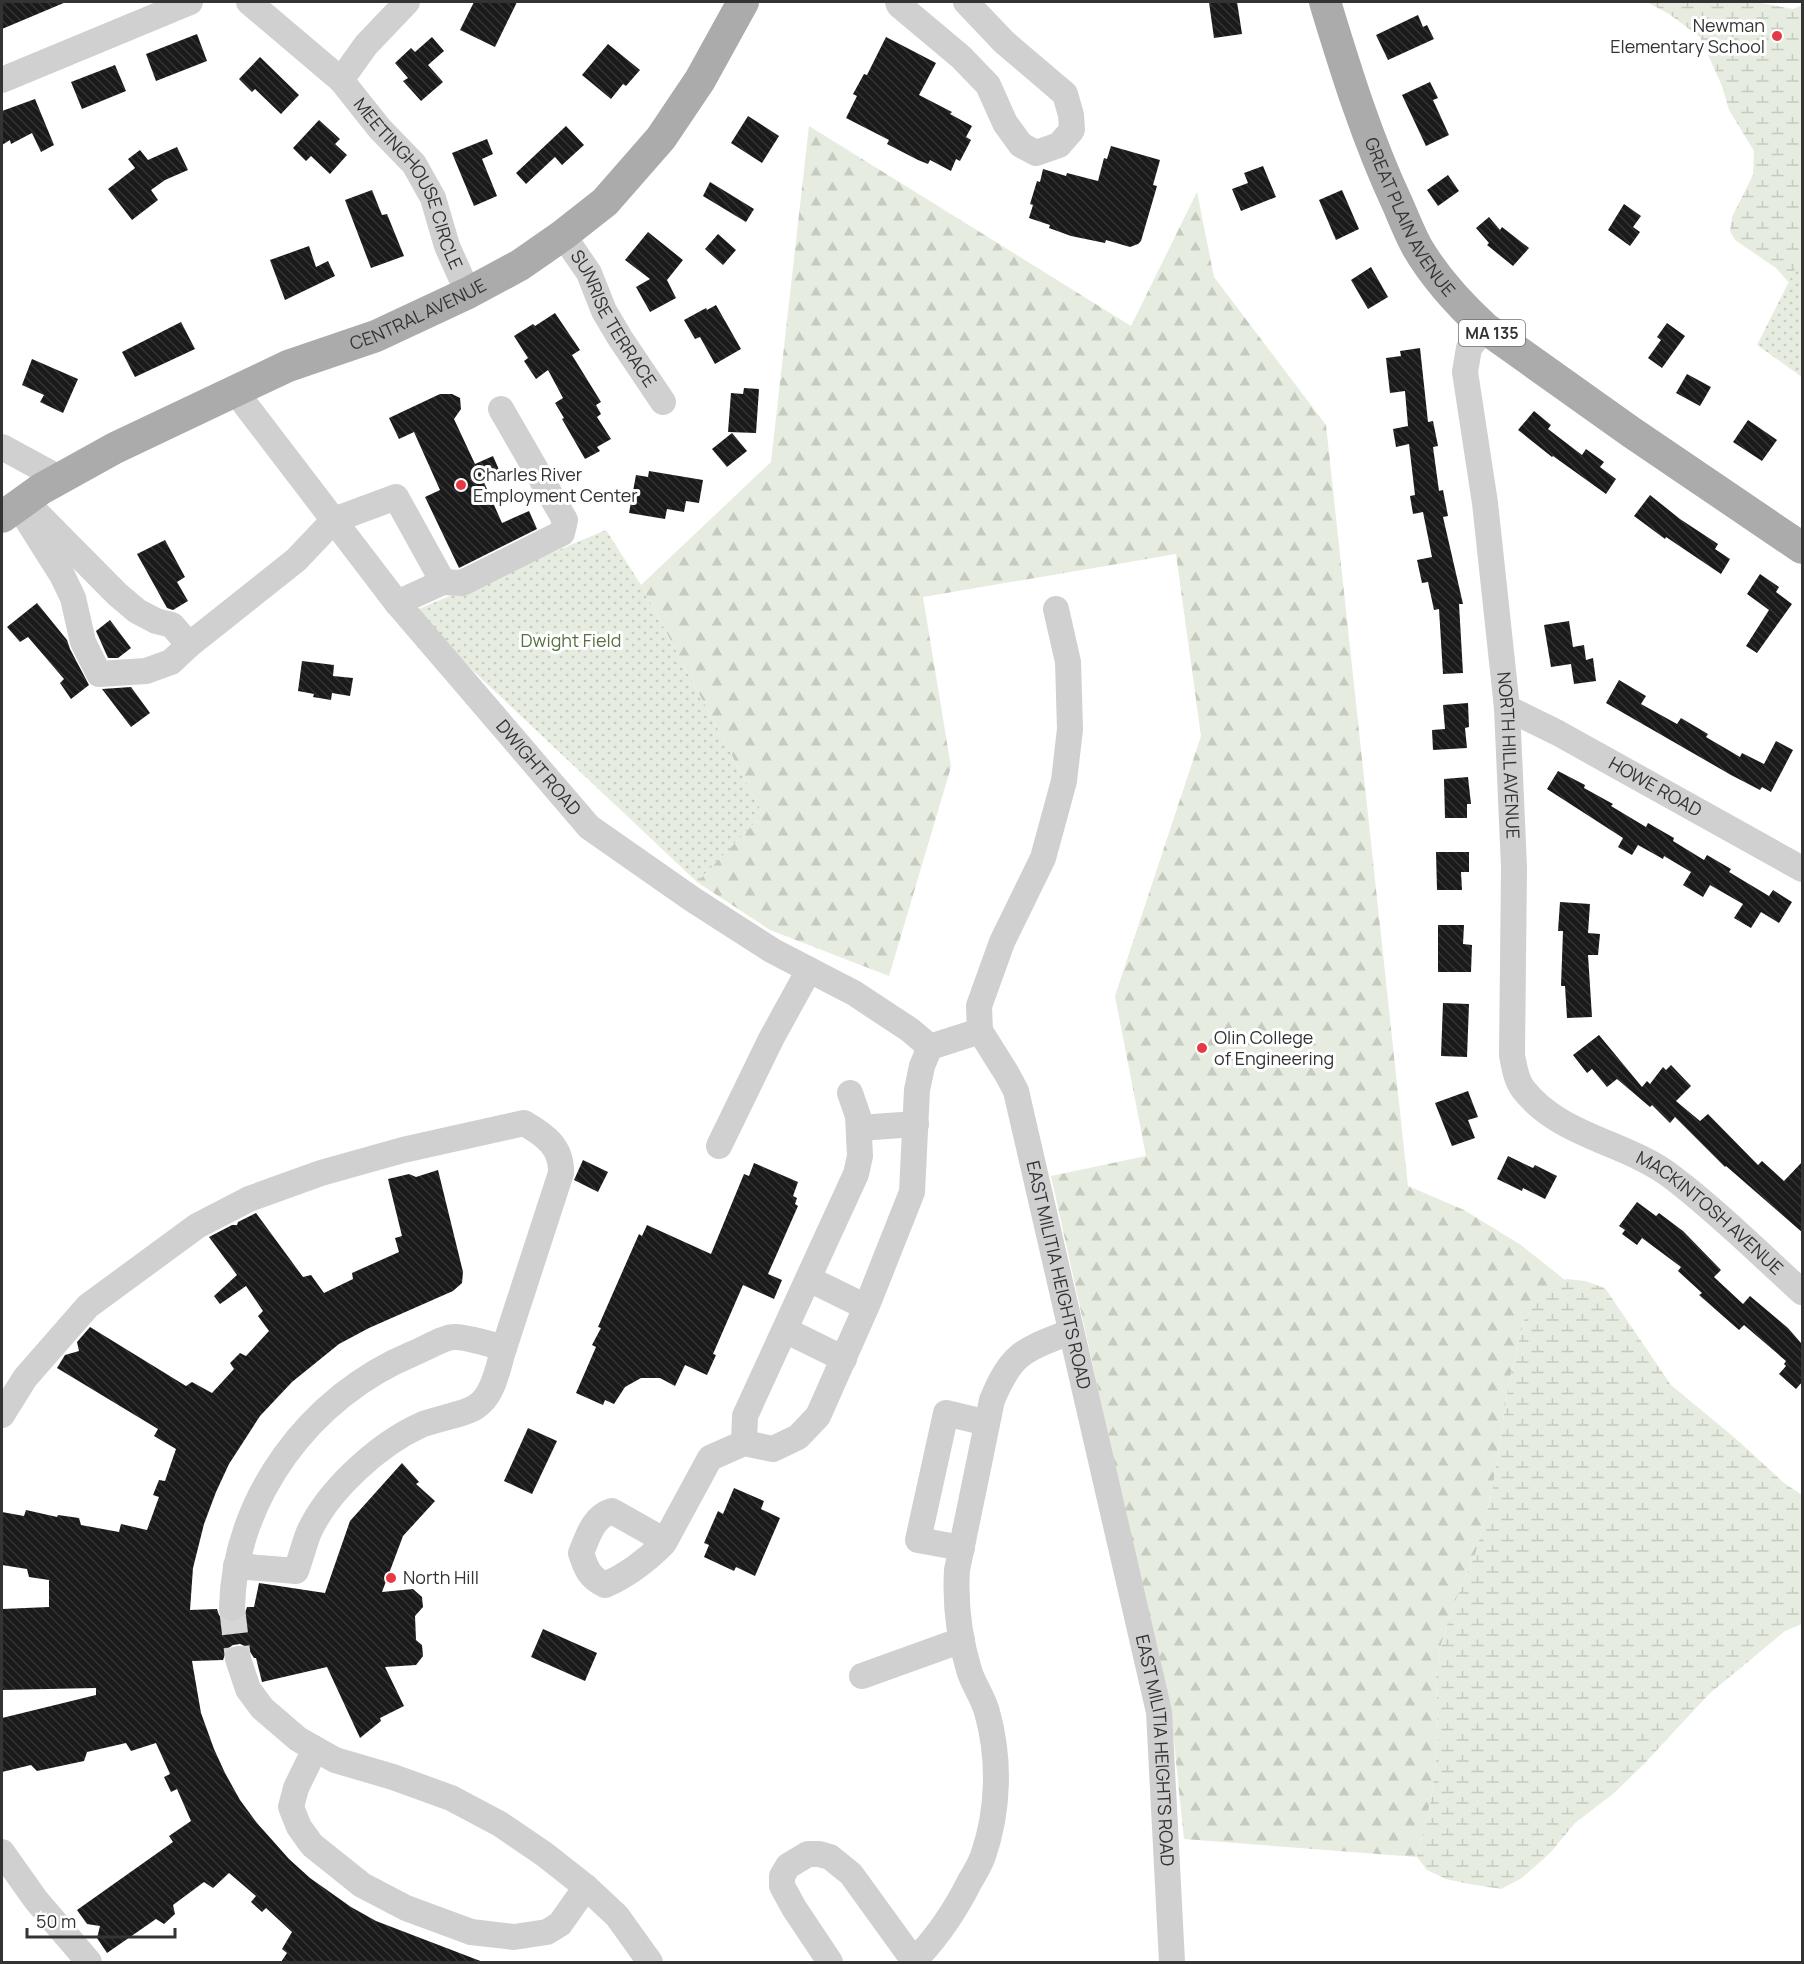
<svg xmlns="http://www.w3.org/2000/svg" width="1804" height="1964" viewBox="0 0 1804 1964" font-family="Manrope,sans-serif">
<defs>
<pattern id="forest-firs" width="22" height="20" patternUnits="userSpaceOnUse" patternTransform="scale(1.5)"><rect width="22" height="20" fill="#e6ecdf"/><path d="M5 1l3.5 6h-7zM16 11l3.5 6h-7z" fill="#c6cbc0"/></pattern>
<pattern id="wetland-marsh" width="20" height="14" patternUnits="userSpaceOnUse" patternTransform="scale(1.5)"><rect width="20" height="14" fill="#e6ecdf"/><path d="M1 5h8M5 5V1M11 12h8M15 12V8" fill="none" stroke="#c6cbc0"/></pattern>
<pattern id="park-dots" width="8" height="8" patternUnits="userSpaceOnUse" patternTransform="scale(1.5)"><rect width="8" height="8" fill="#e6ecdf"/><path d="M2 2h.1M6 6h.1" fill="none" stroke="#c6cbc0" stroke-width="1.8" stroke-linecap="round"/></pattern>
<pattern id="building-back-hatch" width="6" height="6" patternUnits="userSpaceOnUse" patternTransform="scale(1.5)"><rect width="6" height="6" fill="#1a1a1a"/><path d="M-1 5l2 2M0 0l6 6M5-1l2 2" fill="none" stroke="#333"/></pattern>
</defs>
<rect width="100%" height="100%" fill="#fff"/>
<polygon fill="url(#forest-firs)" points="809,126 1131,326 1197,192 1214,277 1326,425 1408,1186 1464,1210 1521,1245 1565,1280 1548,1287 1524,1320 1509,1383 1492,1492 1476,1552 1451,1612 1441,1645 1436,1678 1438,1737 1435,1770 1431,1800 1417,1857 1184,1839 1172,1723 1051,1176 1146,1156 1115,996 1201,736 1176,554 923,597 951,767 889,976 770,930 697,882 763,814 641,585 771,462"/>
<g fill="url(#wetland-marsh)">
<polygon points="1647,2 1755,2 1793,9 1802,5 1802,346 1792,286 1776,268 1735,240 1730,231 1732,217 1753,175 1754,151 1729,110 1722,86 1700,37 1669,14"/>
<polygon points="1567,1279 1585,1281 1605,1288 1671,1385 1735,1438 1784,1483 1802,1495 1802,1624 1785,1631 1709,1694 1644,1764 1613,1794 1575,1823 1550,1853 1522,1878 1501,1889 1469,1884 1446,1879 1427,1870 1417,1857 1431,1800 1435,1770 1438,1737 1436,1678 1441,1645 1451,1612 1476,1552 1492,1492 1509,1383 1524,1320 1548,1286"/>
</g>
<g fill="url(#park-dots)">
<polygon points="1802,256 1802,377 1757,345"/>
<polygon points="606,530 641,585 763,814 697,882 449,648 414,611"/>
</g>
<g fill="url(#building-back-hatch)">
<polygon points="2,2 66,2 2,29"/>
<polygon points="474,2 517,2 495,47 460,30"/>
<polygon points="1209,2 1237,2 1242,34 1214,38"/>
<polygon points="1418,15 1423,27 1427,25 1434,39 1388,60 1376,35"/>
<polygon points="197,34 207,61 156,81 146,54"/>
<polygon points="432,37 444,51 428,65 443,82 421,101 403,81 408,78 395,63 411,48 415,52"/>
<polygon points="886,37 936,63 919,95 952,112 950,114 972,126 966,137 971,140 960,161 956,159 951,171 930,160 928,164 918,160 887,144 889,140 846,118 857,96 853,94 864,74 867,75"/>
<polygon points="608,44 640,70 626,86 623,84 611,99 582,75"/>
<polygon points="260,57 299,95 281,114 255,89 252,92 239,79"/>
<polygon points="115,65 126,91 82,109 71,82"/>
<polygon points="1430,82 1438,98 1433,100 1449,135 1426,146 1402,95"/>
<polygon points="35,99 54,145 41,152 32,133 11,144 10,140 2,145 2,111"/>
<polygon points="748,116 779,136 762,163 731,143"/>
<polygon points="319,120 340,139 335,144 347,155 330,174 311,156 306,161 293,148"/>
<polygon points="566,126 584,145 562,165 555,157 526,184 516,173"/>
<polygon points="487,139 493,154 482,159 497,196 474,206 452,153"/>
<polygon points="1111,146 1160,160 1153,185 1157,186 1141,241 1138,244 1130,247 1106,240 1105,243 1071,236 1049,228 1050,225 1029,218 1033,205 1030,204 1037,181 1040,182 1043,169 1066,176 1067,173 1098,181 1104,158 1107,159"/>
<polygon points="177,147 188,170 165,180 151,190 158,200 132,220 108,189 135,168 128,159 140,150 148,160"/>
<polygon points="1263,166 1276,197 1241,211 1232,189 1248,183 1244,173"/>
<polygon points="1448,175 1459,191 1438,206 1427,190"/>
<polygon points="710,182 754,209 746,222 703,196"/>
<polygon points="372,190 382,215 387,214 404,256 371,268 345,200"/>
<polygon points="1342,190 1359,229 1336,240 1319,200"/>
<polygon points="1624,204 1641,216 1633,227 1640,232 1630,246 1608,230"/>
<polygon points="1489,217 1500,230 1502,227 1529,248 1513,266 1487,245 1489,243 1476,228"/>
<polygon points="648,232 683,260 667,280 676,298 650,312 636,287 650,279 625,260"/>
<polygon points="718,234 736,250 723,265 705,249"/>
<polygon points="309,246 316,267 328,261 335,276 285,300 270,260"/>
<polygon points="1371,267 1388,297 1368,309 1351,280"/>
<polygon points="716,305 741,349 715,364 700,337 695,339 684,320 706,308 707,310"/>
<polygon points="555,313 580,350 572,355 601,402 596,405 601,414 597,417 611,439 597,447 600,451 585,459 562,419 564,418 555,403 563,398 548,370 536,379 524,361 528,358 514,336 533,324 535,326"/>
<polygon points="181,322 195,349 135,377 122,352"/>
<polygon points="1667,323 1685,336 1662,368 1648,358 1661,340 1657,337"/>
<polygon points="1420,348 1428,422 1433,421 1438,446 1433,447 1439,491 1443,490 1448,516 1443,517 1463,604 1459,604 1463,673 1443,674 1439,609 1434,610 1428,582 1422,583 1417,560 1432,557 1423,512 1413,514 1410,496 1415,495 1409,444 1396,447 1393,429 1408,426 1405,391 1390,393 1386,358 1401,356 1400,351"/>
<polygon points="32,359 78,379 63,413 40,402 44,395 22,385"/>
<polygon points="1687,374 1711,387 1700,406 1676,393"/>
<polygon points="744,388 759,389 756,433 728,432 731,393 743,394"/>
<polygon points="440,394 452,394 460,398 461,409 454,419 475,464 493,456 500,472 483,480 502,523 529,511 537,529 459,568 425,497 440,490 414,432 399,439 389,418"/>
<polygon points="1534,411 1551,425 1548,429 1582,455 1586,449 1604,462 1600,467 1616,479 1606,494 1553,456 1552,457 1518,430"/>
<polygon points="1748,420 1777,440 1762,461 1733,442"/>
<polygon points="732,433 747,451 727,467 712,449"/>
<polygon points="649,471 703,480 699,503 686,501 684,512 667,509 665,519 629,513 636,475 648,477"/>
<polygon points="1650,495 1680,519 1718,544 1715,549 1730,559 1721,574 1666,537 1665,539 1634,516"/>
<polygon points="165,540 185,577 177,582 188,601 173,610 167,608 137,554"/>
<polygon points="1760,574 1779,587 1776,592 1792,604 1757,653 1746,646 1769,610 1747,594"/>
<polygon points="37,603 67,640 70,649 89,685 71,699 60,683 64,679 28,637 20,642 7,627"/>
<polygon points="110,620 131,648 118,658 108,658 96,631"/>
<polygon points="1569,621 1573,647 1584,645 1586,660 1593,658 1596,681 1574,684 1571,664 1551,667 1544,625"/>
<polygon points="302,661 334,665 333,676 353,678 350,696 332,693 331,700 313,697 314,694 298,691"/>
<polygon points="1619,680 1646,696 1641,704 1677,724 1681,718 1708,734 1706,737 1740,757 1742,753 1764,764 1776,741 1793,750 1771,792 1762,787 1760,790 1731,775 1606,703"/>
<polygon points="131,687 150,713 131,727 102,689"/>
<polygon points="1468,703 1469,727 1465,728 1467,748 1433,750 1432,730 1445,729 1443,705"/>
<polygon points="1558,771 1585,785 1584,788 1613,804 1611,806 1646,827 1648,823 1674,838 1673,841 1704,860 1707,855 1731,869 1729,872 1769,896 1773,890 1792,902 1779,923 1761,912 1751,928 1734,918 1743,904 1710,885 1703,897 1683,885 1691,872 1664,856 1663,859 1638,845 1632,855 1618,847 1623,838 1547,789"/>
<polygon points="1468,777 1471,804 1467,804 1467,818 1445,818 1444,779"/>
<polygon points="1436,852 1469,852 1469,872 1461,872 1462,890 1437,890"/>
<polygon points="1560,902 1590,904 1588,933 1600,934 1598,955 1588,955 1592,1017 1567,1018 1565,986 1561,986 1563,931 1558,931"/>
<polygon points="1438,925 1464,925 1463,944 1472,945 1471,972 1438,972"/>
<polygon points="1443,1003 1469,1004 1467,1057 1441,1056"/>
<polygon points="1599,1035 1642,1087 1647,1081 1650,1084 1663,1067 1666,1070 1671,1065 1691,1086 1676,1101 1700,1121 1708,1114 1758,1165 1762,1161 1784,1181 1803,1161 1803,1233 1726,1166 1725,1167 1675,1117 1670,1123 1652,1105 1650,1107 1617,1079 1607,1087 1592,1069 1587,1073 1573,1055"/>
<polygon points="1468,1091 1478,1117 1468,1120 1475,1138 1452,1146 1435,1103"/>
<polygon points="1508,1156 1533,1168 1535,1165 1557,1176 1545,1199 1523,1188 1522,1191 1497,1179"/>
<polygon points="583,1160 608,1172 598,1192 574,1180"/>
<polygon points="754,1163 798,1182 793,1196 797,1198 795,1204 798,1206 768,1274 782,1280 774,1299 743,1285 713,1354 716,1355 707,1375 685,1365 675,1386 660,1378 641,1378 625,1387 614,1404 605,1400 603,1405 576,1393 596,1347 592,1345 601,1328 598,1327 639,1234 642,1236 647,1225 711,1254 744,1174 749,1176"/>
<polygon points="438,1170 463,1272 462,1283 453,1291 369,1328 339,1344 292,1382 260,1416 229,1464 216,1492 204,1524 193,1568 190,1610 217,1609 219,1615 224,1620 231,1623 238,1622 244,1616 247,1607 254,1607 259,1583 325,1593 350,1521 402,1463 419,1482 416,1484 435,1501 403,1536 382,1592 413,1589 422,1597 423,1607 415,1616 416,1640 422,1645 423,1656 416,1665 385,1667 404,1706 380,1718 381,1721 360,1738 327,1667 262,1682 256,1658 254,1658 247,1647 240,1644 233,1645 227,1649 223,1660 192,1661 201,1713 214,1749 225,1773 240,1800 257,1823 289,1859 310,1878 351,1907 376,1921 483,1962 281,1962 287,1953 282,1949 292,1932 266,1908 262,1912 251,1902 256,1896 229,1873 213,1888 204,1882 173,1905 175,1914 164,1924 156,1919 107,1953 97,1938 100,1926 87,1924 77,1910 173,1842 169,1836 191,1821 177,1789 171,1792 164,1777 170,1774 156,1743 131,1751 126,1743 87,1752 84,1761 37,1771 31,1765 2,1772 2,1718 96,1695 96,1688 2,1690 2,1609 49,1607 49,1580 29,1577 27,1569 2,1565 2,1512 24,1516 26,1510 57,1517 58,1515 79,1518 81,1525 119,1532 121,1524 147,1530 159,1497 153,1495 159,1480 165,1481 176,1449 154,1436 158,1429 57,1368 65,1355 79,1351 77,1342 90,1327 186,1386 192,1382 212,1393 234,1369 230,1363 240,1353 246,1356 269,1331 258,1316 263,1311 246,1286 220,1304 214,1296 237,1275 209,1237 232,1225 237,1225 238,1222 256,1213 303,1277 311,1275 324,1293 353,1279 352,1273 399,1252 395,1238 402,1236 388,1179 409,1174 416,1177"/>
<polygon points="1637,1202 1656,1216 1659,1213 1683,1231 1721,1270 1714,1277 1743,1304 1750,1296 1788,1328 1801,1343 1803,1341 1803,1381 1796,1389 1779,1374 1786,1366 1784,1364 1786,1361 1744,1325 1739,1330 1699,1295 1702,1293 1678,1271 1681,1267 1642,1238 1637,1245 1622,1234 1625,1230 1619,1226"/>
<polygon points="528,1428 557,1441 532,1494 504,1481"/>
<polygon points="734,1488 764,1501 761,1509 780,1518 755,1576 736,1567 734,1571 704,1557 709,1545 704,1543 718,1511 723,1514"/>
<polygon points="543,1629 597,1653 585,1681 531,1657"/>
</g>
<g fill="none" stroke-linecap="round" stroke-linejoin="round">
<polyline stroke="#d6d6d6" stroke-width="26" stroke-dasharray="26 13" stroke-linecap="butt" points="232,1608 238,1659"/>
<g stroke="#d0d0d0" stroke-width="26">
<polyline points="249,2 341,80"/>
<path id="s1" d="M407 2 366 45 341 80 380 129 414 164 433 198 447 246 468 293"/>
<polyline points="898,2 899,5 961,57 988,85 1005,123 1021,145 1036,153 1059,145 1072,130 1071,115 1065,94 1004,42 966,2"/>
<polyline points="2,80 190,2"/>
<path id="s2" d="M563 235 589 273 604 311 620 338 663 402"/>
<path id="s3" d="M1485 328 1469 348 1465 372 1485 503 1507 708 1514 867 1512 1055C1514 1066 1516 1080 1523 1089 1560 1137 1627 1142 1672 1177 1718 1212 1760 1254 1802 1292"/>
<path id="s4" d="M235 391 397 603 589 827 692 899 773 951 854 993 910 1030 930 1047"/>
<polyline points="2,447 59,478"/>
<polyline points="24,500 117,594 137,611 156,621 172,625 189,645 296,560 334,520 396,497 443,582 397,603"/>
<polyline points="26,518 62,575 73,598 83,642 99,674 146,671 171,662 189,645"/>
<polyline points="443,582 462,583 562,533 565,520 501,409"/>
<path id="s5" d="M1056 609 1068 662 1070 729 1064 781 1043 858 1002 942 979 1006 980 1031 1007 1074 1016 1091 1159 1712 1172 1962"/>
<path id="s6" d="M1507 708 1558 733 1802 869"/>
<polyline points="859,1128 916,1124"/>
<polyline points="719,1146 771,1039 809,970"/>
<polyline points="809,1279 866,1307"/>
<polyline points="785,1330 844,1359"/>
<path d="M2 1415 25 1378 88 1306 197 1226 249 1199 321 1173 403 1150 524 1123C545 1135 562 1147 561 1173L504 1348C492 1345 465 1336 454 1337 444 1337 423 1350 412 1354 311 1396 234 1498 232 1608"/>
<polyline points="744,1443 745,1416 856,1174 860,1156 858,1116 850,1093"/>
<path d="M665 1541 612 1511C593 1517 588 1536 581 1553 586 1569 590 1578 605 1585 628 1575 645 1562 663 1544L665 1541 710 1458 744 1443 773 1449 798 1437 818 1416 868 1303 912 1192 917 1090 922 1066 930 1047 980 1031"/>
<polyline points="962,1548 918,1540 946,1413 987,1423"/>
<path d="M236 1566 296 1571C301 1558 304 1544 309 1532 328 1490 379 1444 421 1425 435 1419 467 1414 477 1406 494 1395 498 1366 504 1348"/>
<polyline points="238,1659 248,1689 262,1708 298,1739 335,1760 393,1777 451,1798 500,1824 544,1854 586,1887 617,1916 650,1962"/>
<polyline points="862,1676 962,1640"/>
<polyline points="315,1749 296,1788 291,1807 299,1827 312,1845 362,1885 406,1908 471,1932 514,1937 547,1932 560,1924 586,1887"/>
<polyline points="2,1852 36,1900 89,1962"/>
<polyline points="830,1962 794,1908 782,1886 782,1876 788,1866 808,1854 819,1854 830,1857 851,1874 914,1961"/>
<path d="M913 1962C937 1938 955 1911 970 1881 975 1873 980 1864 983 1856 999 1810 1000 1758 987 1712 983 1697 973 1684 969 1670 959 1637 955 1604 957 1570L992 1400C1012 1352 1024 1350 1070 1332"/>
</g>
<g stroke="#ababab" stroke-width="32">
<path id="s7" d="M1325 2C1346 71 1367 139 1398 205 1404 219 1410 234 1417 247 1435 278 1459 304 1485 328L1631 432 1802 548"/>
<path id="s8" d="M2 517 41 489 115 448 288 366 376 336 468 293 520 265 563 235 605 202 661 138 700 80 743 2"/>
</g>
</g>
<g fill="#e63946" stroke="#fff" stroke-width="2">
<circle cx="1777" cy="36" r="6"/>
<circle cx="461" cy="485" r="6"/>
<circle cx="1202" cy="1048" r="6"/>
<circle cx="391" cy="1578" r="6"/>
</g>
<g text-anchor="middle" stroke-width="6" stroke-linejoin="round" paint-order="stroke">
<rect fill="#fff" stroke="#707070" stroke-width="1.5" x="1459" y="320" width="66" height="26" rx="4.5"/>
<g font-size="16" font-weight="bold" fill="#333">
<text x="1492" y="339">MA 135</text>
</g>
<g font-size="18" fill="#333" stroke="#fff" text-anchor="start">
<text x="1765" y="32" text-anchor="end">Newman<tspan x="1765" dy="21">Elementary School</tspan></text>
<text x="473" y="481">Charles River<tspan x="473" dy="21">Employment Center</tspan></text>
<text x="1214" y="1044">Olin College<tspan x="1214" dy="21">of Engineering</tspan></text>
<text x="403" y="1584">North Hill</text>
</g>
<g font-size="18" fill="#333" stroke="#fff">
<text dy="6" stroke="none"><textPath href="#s1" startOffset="228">MEETINGHOUSE CIRCLE</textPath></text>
<text dy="6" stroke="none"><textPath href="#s7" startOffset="232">GREAT PLAIN AVENUE</textPath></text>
<text dy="6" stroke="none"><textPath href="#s8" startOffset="464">CENTRAL AVENUE</textPath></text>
<text dy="6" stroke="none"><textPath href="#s2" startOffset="98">SUNRISE TERRACE</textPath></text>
<text dy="6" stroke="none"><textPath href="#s3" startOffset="436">NORTH HILL AVENUE</textPath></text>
<text dy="6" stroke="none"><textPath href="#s4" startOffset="484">DWIGHT ROAD</textPath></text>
<text dy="6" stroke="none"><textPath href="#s6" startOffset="168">HOWE ROAD</textPath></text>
<text dy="6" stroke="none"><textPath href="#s3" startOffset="998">MACKINTOSH AVENUE</textPath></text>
<text dy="6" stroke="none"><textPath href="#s5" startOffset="699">EAST MILITIA HEIGHTS ROAD</textPath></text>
<text dy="6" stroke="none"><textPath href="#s5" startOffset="1185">EAST MILITIA HEIGHTS ROAD</textPath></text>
</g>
<g font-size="18" fill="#56703f" stroke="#fff">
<text x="571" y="647">Dwight Field</text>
</g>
</g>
<rect width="1804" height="1964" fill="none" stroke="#333333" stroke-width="6"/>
<path d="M27 1928v9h148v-9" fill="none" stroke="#333333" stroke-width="3"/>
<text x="36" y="1928" font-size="18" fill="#333333" stroke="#ffffff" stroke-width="4.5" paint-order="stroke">50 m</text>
</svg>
